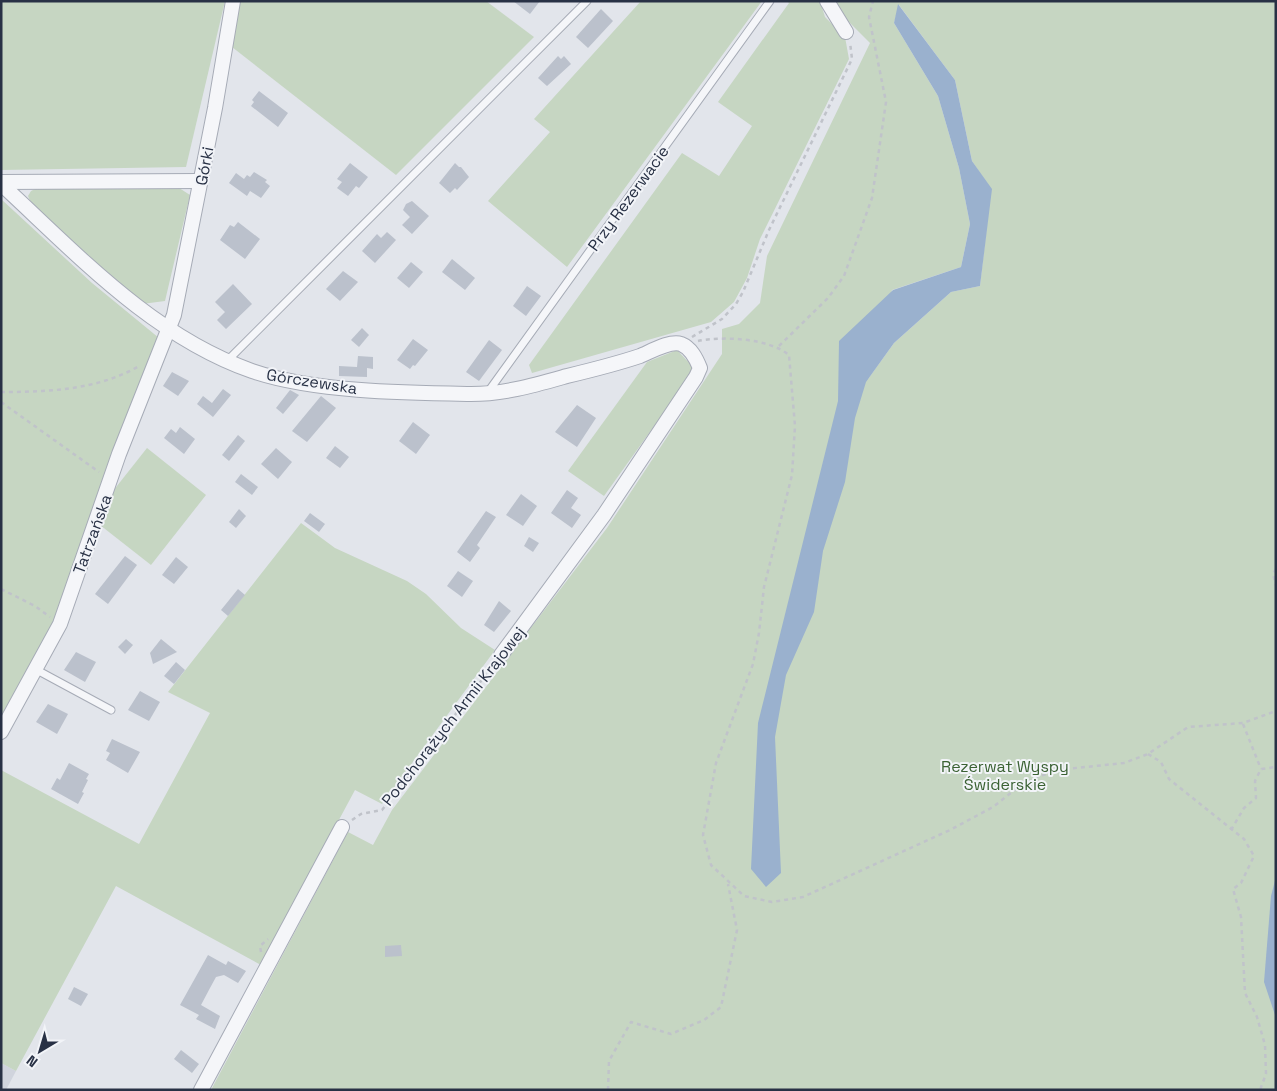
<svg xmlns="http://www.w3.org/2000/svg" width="1277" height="1091" viewBox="0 0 1277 1091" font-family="'Space Grotesk',sans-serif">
<rect width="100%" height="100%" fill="#e2e5eb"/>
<polygon fill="#d0d4dd" points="1,1063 16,1071 6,1090 1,1090"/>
<g fill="#c6d6c2" fill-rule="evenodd">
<polygon points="1,1 225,1 186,167 1,170"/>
<polygon points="240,1 486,1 534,37 396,175 232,47"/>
<polygon points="641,1 762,1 567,267 488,201 550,132 534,119"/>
<polygon points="787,1 820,1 825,17 845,37 849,59 760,239 747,278 734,302 711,322 532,373 529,365 682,153 719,176 752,126 718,102 789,3"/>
<path d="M833 1H1276V1090H211L348 832 373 845 392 810 607 528 722 354V329L739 324 760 303 767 256 870 43 833 6ZM899 5 955 80 972 161 991 189 980 286 951 292 894 343 868 379 892 290 961 267 970 224 959 168 938 96 894 23Z"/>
<path d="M176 186 190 195 165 301 142 304C117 283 37 221 28 196L31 191 37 188Z"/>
<polygon points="1,199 92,283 159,338 53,626 1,722"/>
<polygon points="677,350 695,369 604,496 568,471 647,362"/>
<polygon points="147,448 206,495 151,565 100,525 113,491"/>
<polygon points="301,523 335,548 407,581 426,594 461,628 495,650 382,804 355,790 261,965 116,886 16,1071 1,1063 1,770 139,844 210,713 168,692"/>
</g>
<g fill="#9ab1ce">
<polygon points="898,4 955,80 972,161 992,189 980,286 951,292 894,343 866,382 855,418 845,482 823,551 814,612 786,675 775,737 781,873 766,887 751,869 758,723 838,401 839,341 893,290 961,267 970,224 959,168 938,96 894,23"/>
<polygon points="1276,877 1276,1018 1264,982 1271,896"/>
</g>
<g fill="#bbc1cc">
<polygon points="513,1 540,1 530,14"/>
<polygon points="601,9 613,21 588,48 576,37"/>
<polygon points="558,56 561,59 564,56 571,64 547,86 538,78"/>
<polygon points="259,91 288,113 278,127 251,106 254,102 252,100"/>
<polygon points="350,163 368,177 359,188 356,186 348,196 337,188 342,182 337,179"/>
<polygon points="455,163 459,167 461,167 469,177 457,190 455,188 450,193 439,183"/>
<polygon points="254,172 267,180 265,182 270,186 261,198 250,191 247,196 229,183 236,173 244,179 247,175 250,177"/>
<polygon points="412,201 429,216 412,234 402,225 410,217 403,210 406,204"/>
<polygon points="238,222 260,239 245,259 220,240 230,225 234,227"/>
<polygon points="387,232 396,240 375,263 362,251 377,234 381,238"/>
<polygon points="452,259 475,278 465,290 442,272"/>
<polygon points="411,262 423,272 409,288 397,278"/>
<polygon points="343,271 358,282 340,301 326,289"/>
<polygon points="233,284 252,304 226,329 217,320 225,312 215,302"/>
<polygon points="527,286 541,296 526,316 513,306"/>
<polygon points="362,328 369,335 359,347 351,340"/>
<polygon points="413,339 428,350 415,366 413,365 410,369 397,360"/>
<polygon points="489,340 502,350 479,381 466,372"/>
<polygon points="358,356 373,357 373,369 367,368 367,377 339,376 339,366 357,367"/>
<polygon points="172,372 189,381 178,396 163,386"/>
<polygon points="223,389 231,395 213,417 197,404 203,396 212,403"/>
<polygon points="290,390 299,395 283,414 276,408"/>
<polygon points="321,396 336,408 307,442 292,431"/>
<polygon points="577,405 596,418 577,447 555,432"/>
<polygon points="413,422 430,435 416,454 399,441"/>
<polygon points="180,427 195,439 184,454 164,438 171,429 176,433"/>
<polygon points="238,435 245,441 229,461 222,455"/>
<polygon points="335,446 349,457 340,468 326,458"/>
<polygon points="276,448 292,462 278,479 261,464"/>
<polygon points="241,474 258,487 252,495 235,482"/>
<polygon points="567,490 578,498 571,508 581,515 572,528 551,513"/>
<polygon points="521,494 537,506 523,526 506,515"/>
<polygon points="239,509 246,516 236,528 229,522"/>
<polygon points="486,511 496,517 477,545 480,548 470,562 457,552"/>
<polygon points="310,513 325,524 319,532 304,521"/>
<polygon points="529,537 539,543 533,552 524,546"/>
<polygon points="125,556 137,565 108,604 95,594"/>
<polygon points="176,557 188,567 174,584 162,575"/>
<polygon points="458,571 473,581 462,597 447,586"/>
<polygon points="238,589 245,595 228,616 221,610"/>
<polygon points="499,601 511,611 494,632 484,625"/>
<polygon points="126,639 133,645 125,654 118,647"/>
<polygon points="161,639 177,652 153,664 150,653"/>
<polygon points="76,652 96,662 85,682 64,670"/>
<polygon points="176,662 185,670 174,684 164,676"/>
<polygon points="140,691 160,702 149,721 128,710"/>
<polygon points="48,704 68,714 57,734 36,722"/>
<polygon points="112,739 140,752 128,773 106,760 110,753 106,751"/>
<polygon points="69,763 89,774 86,779 88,780 82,792 84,793 78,804 51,789 57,778 60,780"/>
<polygon points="401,945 402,956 385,957 385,946"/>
<polygon points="208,955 226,965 228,961 246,971 238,983 224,975 216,977 210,988 201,1005 220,1016 215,1029 196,1019 199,1015 180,1005"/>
<polygon points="74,987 88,994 81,1006 68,999"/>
<polygon points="181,1050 199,1064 192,1073 174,1059"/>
</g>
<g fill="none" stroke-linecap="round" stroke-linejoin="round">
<defs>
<g id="service">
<polyline points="227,361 587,1"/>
<polyline points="488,392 770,1"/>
<polyline points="35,669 111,710"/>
</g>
<g id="minor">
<polyline points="827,1 846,32"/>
<polyline points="1,182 200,181"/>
<path d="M1 184C77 254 152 336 252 371 313 392 406 393 471 394 505 394 535 385 567 376 592 370 616 364 640 356 650 352 670 340 681 344 691 348 696 358 700 368L696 377 604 515 501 655"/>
<polyline points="1,732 60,624 119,454 174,315 215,108 233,1"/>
<polyline points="201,1090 342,827"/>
</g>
</defs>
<use href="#service" stroke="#a6abb6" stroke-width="9"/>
<use href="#minor" stroke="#a6abb6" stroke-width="16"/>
<g stroke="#c0c3ca" stroke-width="2.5" stroke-dasharray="4 4" stroke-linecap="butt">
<polyline points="692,337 722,319 736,304 743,292 769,230 852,59 850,42"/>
<path d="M698 341C723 336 768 338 789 355L795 426 792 475 764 587 759 633 753 664 716 763 703 835 711 865 744 896 772 902 803 897 950 830 993 807 1017 788 1039 776 1066 769 1124 763 1148 754 1188 727 1243 723 1276 711"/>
<polyline points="779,346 828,298 844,276 872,198 886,102 869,17 873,1"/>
<path d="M1 392C48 392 98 390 139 366"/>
<polyline points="1,402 99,472"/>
<polyline points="1276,569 1273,574 1276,586"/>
<polyline points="1,589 35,606 50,617"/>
<polyline points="1243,724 1261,769"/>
<polyline points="1148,754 1161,762 1169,779 1244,839 1254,856 1241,883 1233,889 1241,917 1245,993 1257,1017 1265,1045 1266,1074 1260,1090"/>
<polyline points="352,820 361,814 382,810 494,664"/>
<polyline points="1231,830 1244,808 1256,798 1255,781 1261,769 1276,767"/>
<polyline points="261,952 260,946 268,939"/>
<polyline points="608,1090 609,1061 631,1022 671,1034 704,1020 721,1007 737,930 728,884"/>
</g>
<use href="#service" stroke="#f5f6f9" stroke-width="7"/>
<use href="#minor" stroke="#f5f6f9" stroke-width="14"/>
</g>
<g text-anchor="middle" stroke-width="4" stroke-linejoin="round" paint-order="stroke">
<g font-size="16" fill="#283145" stroke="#f2f4f8">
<text transform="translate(204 166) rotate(-79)" y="6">Górki</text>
<text transform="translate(628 198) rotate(-54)" y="6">Przy Rezerwacie</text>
<text transform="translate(312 381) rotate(9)" y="6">Górczewska</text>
<text transform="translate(92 534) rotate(-70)" y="6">Tatrzańska</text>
<text transform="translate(453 716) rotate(-52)" y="6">Podchorążych Armii Krajowej</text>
</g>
<g font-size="16" fill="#3b6234" stroke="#f2f4f8">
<text x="1005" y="772">Rezerwat Wyspy<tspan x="1005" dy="18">Świderskie</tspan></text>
</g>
</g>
<rect width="1277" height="1091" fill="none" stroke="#283145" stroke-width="5"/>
<g transform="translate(40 1051) rotate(218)" stroke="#f2f4f8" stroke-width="4" paint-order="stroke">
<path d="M0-4L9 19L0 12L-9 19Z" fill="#283145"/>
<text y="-8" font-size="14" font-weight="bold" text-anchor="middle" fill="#283145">N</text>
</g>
</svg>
